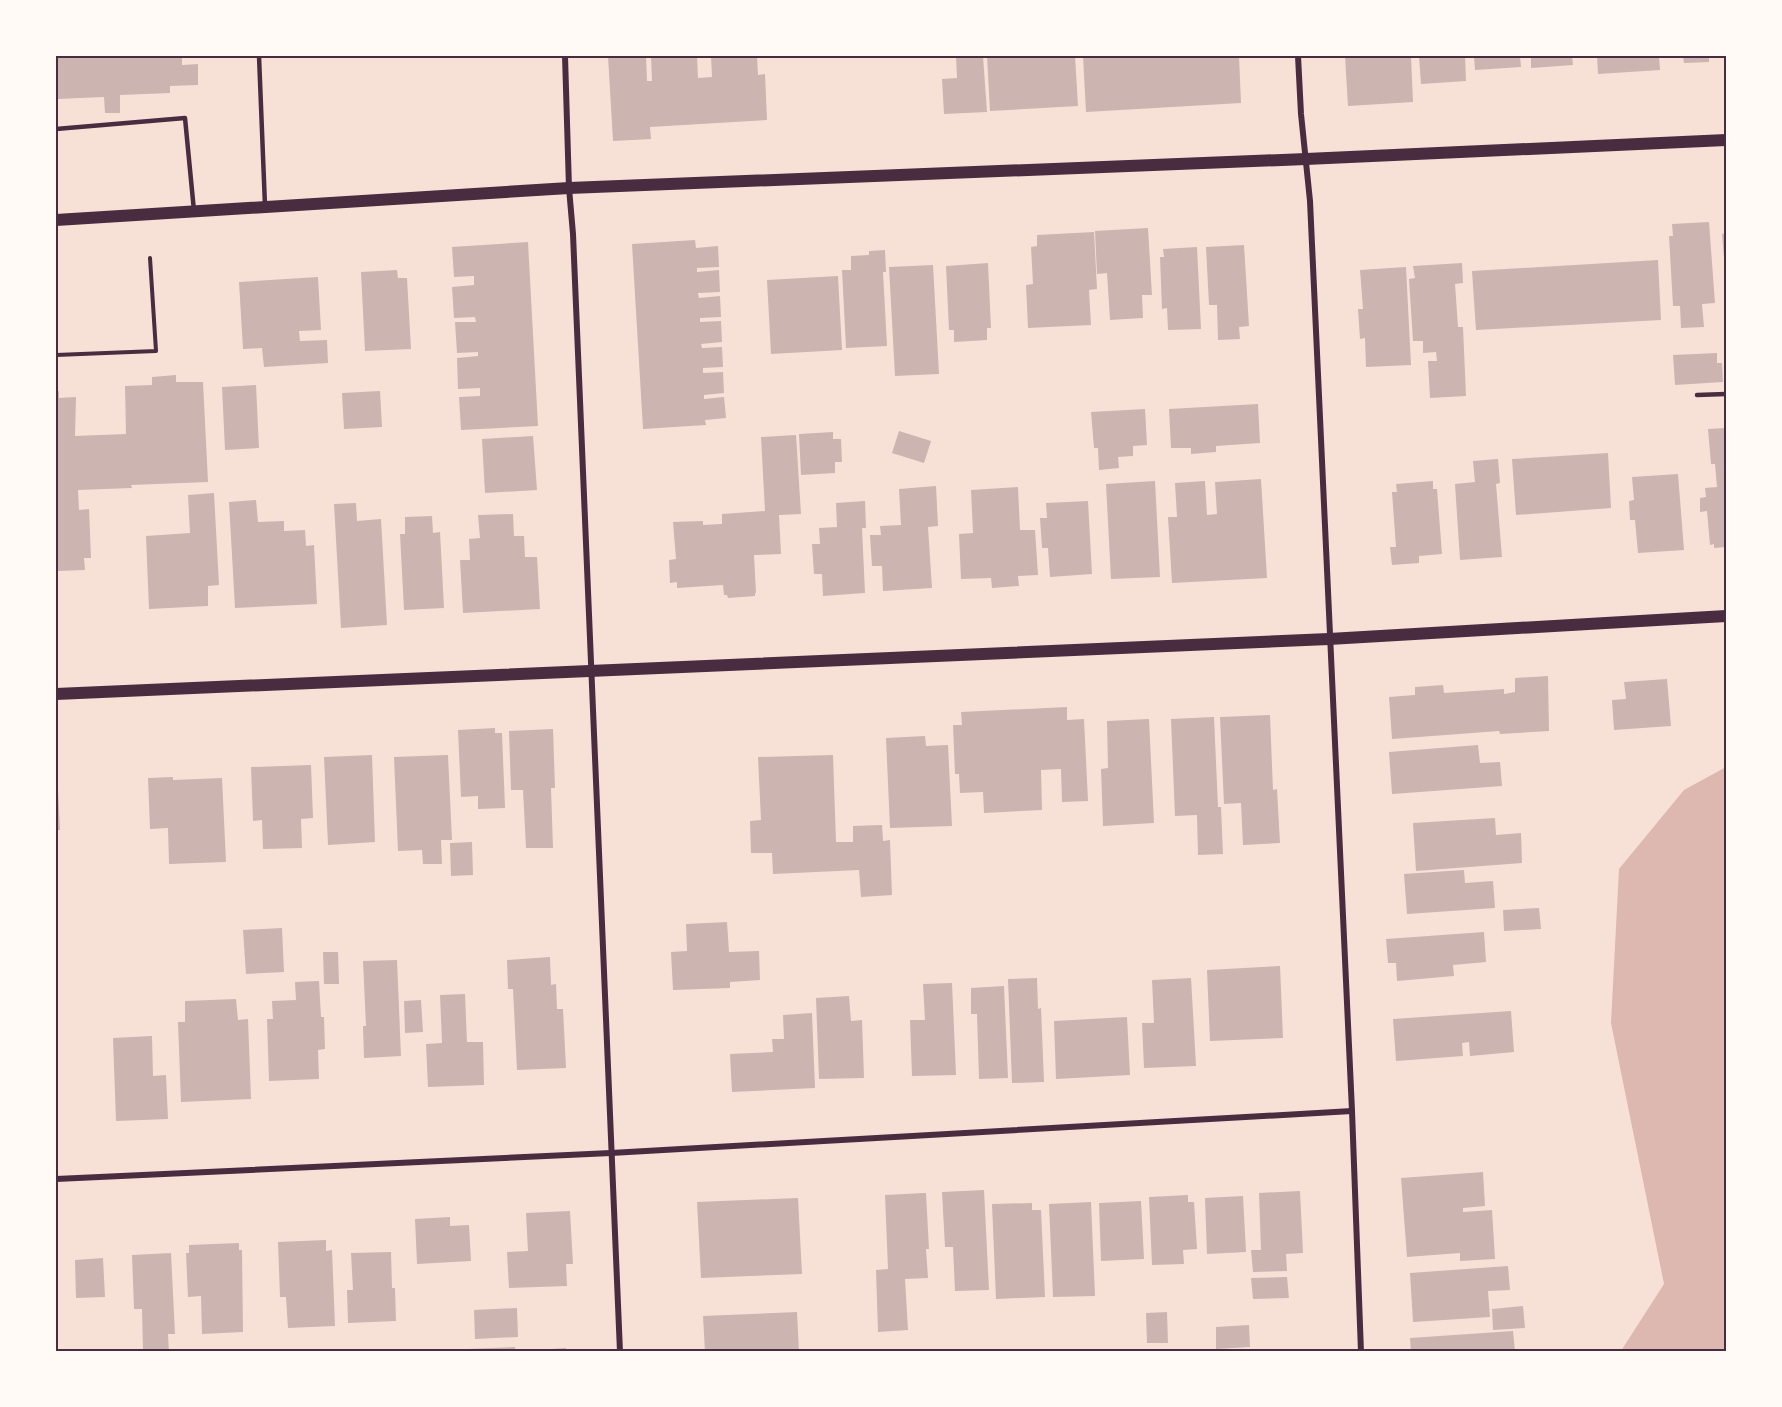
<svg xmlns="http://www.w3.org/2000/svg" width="1782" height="1407" viewBox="0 0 1782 1407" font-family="Poppins,sans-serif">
<rect width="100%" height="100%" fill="#f7e1d7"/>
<polygon fill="#dcb8b0" points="1726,767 1726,1351 1621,1351 1664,1284 1611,1023 1619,869 1684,790"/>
<g fill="#ccb4b1">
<polygon points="56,56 182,56 182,65 198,64 198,85 170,86 170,93 120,95 120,113 105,113 104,97 57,99"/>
<polygon points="608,56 646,56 647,81 652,81 651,56 697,56 698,78 712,77 711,56 757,56 758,75 765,74 767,120 650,127 651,139 613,141"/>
<polygon points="956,56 983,56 987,112 944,114 942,79 957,78"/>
<polygon points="987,56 1075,56 1078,106 990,111"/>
<polygon points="1083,56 1239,56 1241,103 1086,112"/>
<polygon points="1345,56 1411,56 1413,102 1348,106"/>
<polygon points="1419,56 1465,56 1466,81 1421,84"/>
<polygon points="1474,56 1520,56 1521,67 1475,70"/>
<polygon points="1531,56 1572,56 1573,65 1531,68"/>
<polygon points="1597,56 1659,56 1660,70 1598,74"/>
<polygon points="1683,56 1709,56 1709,62 1684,63"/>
<polygon points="1709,222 1715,303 1702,304 1704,327 1681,328 1680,306 1673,306 1669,236 1673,236 1672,224"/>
<polygon points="1148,228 1152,295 1142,295 1143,318 1110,320 1107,273 1097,274 1095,231"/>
<polygon points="1094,232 1097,289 1089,290 1091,325 1028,328 1026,285 1033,284 1031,247 1037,246 1037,235"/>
<polygon points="1726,233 1726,271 1725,271 1722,234"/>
<polygon points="695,240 696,248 718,246 719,267 697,268 697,272 719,270 720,292 698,293 699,298 720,296 721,317 700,318 700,322 721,321 722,342 701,344 702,348 722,347 723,367 703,368 703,373 723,372 724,393 704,395 704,399 724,397 726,418 705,420 706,425 643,429 632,244"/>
<polygon points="528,242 538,426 461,430 459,397 480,396 480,388 458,389 457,358 478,356 478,352 457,353 455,322 476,322 475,317 454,318 452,287 474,285 474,276 454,277 452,247"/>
<polygon points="1244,245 1249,326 1239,327 1240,339 1218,340 1217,305 1209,305 1206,247"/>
<polygon points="1197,247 1201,329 1168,330 1167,308 1162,309 1160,257 1164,257 1163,249"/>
<polygon points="885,250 886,272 883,272 887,346 846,348 842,270 851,270 851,256 869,255 869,251"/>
<polygon points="1658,260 1661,320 1476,330 1472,271"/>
<polygon points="988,263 991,328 987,328 987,340 954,342 954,330 949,330 946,266"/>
<polygon points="1462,263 1463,283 1455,284 1458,327 1463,327 1466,396 1430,398 1428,361 1437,361 1436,352 1423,353 1423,341 1413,341 1409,279 1415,278 1413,266"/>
<polygon points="933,265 939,374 895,376 889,267"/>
<polygon points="1406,267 1411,365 1366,367 1365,338 1360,339 1358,309 1363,309 1360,270"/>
<polygon points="397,270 398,278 407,278 411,349 365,351 361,272"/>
<polygon points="838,276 842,350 771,354 767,280"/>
<polygon points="318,277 321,330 299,331 300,341 327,340 328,363 264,367 262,348 243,349 239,282"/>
<polygon points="1717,353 1717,363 1722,363 1723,382 1675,385 1673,355"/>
<polygon points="176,375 176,382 203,382 208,482 131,485 132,488 78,490 79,510 89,509 91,558 84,558 85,570 57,571 56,573 56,392 59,391 59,398 76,397 75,436 126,434 125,386 152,385 152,377"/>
<polygon points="256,385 259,448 225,450 222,387"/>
<polygon points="380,391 382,427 344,429 342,393"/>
<polygon points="1258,404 1260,443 1216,446 1216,452 1191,454 1191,448 1171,448 1169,409"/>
<polygon points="1145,409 1147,445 1133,446 1133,456 1118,457 1119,468 1099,470 1098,448 1094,448 1091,412"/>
<polygon points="1726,428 1726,547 1714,548 1714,544 1710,545 1707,511 1700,512 1700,498 1706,497 1705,488 1717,487 1715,464 1711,464 1708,429"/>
<polygon points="899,431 931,441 924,463 892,453"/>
<polygon points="833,432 833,439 841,439 842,462 835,462 835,473 801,475 799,434"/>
<polygon points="796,435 801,514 779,515 781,554 754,555 756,593 755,593 755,596 728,598 727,595 724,595 723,585 677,588 677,582 670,583 669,560 676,559 673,522 703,521 703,525 722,524 722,514 765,511 761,437"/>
<polygon points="533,436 537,490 485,493 482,439"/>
<polygon points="1608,453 1611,508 1516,515 1512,459"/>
<polygon points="1498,459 1500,483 1496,484 1502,557 1460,560 1455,484 1475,482 1473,461"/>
<polygon points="1678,474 1684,550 1638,553 1635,520 1630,520 1629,501 1634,500 1632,477"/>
<polygon points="1261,479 1267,578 1172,583 1168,517 1177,517 1175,483 1205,481 1207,515 1217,514 1215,482"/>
<polygon points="1155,481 1160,577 1111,579 1106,484"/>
<polygon points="1433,481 1433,489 1437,489 1442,554 1419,556 1419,563 1392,565 1390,547 1396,547 1392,492 1397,492 1396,484"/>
<polygon points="936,486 938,526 928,527 932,588 883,591 882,566 872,566 870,535 881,535 880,526 901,525 899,489"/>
<polygon points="1018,487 1020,530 1035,530 1038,575 1018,576 1019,586 992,588 991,578 961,579 959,534 973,533 971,490"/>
<polygon points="214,493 219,585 208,586 208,606 149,609 146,536 190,533 188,495"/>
<polygon points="256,500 258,522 284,521 284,531 305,530 306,546 314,545 317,604 235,608 229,502"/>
<polygon points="865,501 866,528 862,528 865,593 823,596 822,574 814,574 812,544 820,544 819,528 837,527 836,503"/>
<polygon points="1088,501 1092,574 1050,577 1048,548 1042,548 1040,518 1047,518 1046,503"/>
<polygon points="356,503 357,521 381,519 387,625 341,628 334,504"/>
<polygon points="513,514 514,536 524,536 525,557 537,557 540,609 463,613 460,560 470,560 469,539 480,538 478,515"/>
<polygon points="432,516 433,533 440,532 444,608 404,610 400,534 405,534 405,517"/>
<polygon points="1548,676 1549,731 1500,734 1499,731 1392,739 1389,697 1415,695 1415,687 1443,685 1444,693 1504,689 1504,694 1515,692 1515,678"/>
<polygon points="1667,679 1671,726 1614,730 1612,700 1626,699 1624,682"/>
<polygon points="1067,707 1067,720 1084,719 1088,801 1062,802 1061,769 1041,770 1042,810 984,813 983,792 960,793 959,774 955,774 953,725 962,725 961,712"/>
<polygon points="1270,715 1273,790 1277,789 1280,843 1243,845 1241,803 1224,804 1220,717"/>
<polygon points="1214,717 1218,807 1221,807 1223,854 1198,855 1197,815 1175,816 1171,719"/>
<polygon points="1149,719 1154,823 1103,826 1101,769 1108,768 1107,721"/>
<polygon points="495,728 495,733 502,733 505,808 478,809 478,796 461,797 458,730"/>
<polygon points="553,729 555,788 551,788 553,848 526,848 523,790 511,790 509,731"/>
<polygon points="925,736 926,746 948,745 952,826 890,828 886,738"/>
<polygon points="1478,745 1480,763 1500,762 1502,786 1392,794 1389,752"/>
<polygon points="372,755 375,842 328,845 324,757"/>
<polygon points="448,755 452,840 441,840 442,864 423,864 422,850 398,851 394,757"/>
<polygon points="833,755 836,842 853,842 853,826 882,825 883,841 890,840 892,895 861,897 859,870 773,874 772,853 751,853 750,821 761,820 758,757"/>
<polygon points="311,765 313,818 301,819 302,848 263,849 262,820 253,821 251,767"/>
<polygon points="56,769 57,769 60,830 56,830"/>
<polygon points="173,777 173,780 222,778 226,862 169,864 168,828 150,829 148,778"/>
<polygon points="1495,818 1496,835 1521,833 1522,863 1416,871 1413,823"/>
<polygon points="472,842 473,875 451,876 450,843"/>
<polygon points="1464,870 1465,883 1493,881 1495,908 1407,914 1404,874"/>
<polygon points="1539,908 1541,929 1504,931 1503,910"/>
<polygon points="727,922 729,952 759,951 760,980 730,982 730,988 673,990 671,952 687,951 686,924"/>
<polygon points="282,928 284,972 246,974 243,930"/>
<polygon points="1484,932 1486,962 1453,965 1454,976 1397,981 1396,963 1388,963 1386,939"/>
<polygon points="323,952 338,952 339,984 324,984"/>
<polygon points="550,957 551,985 556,984 557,1009 563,1009 566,1068 517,1070 513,989 508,989 507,960"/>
<polygon points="397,960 401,1056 364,1058 363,1026 366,1026 363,961"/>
<polygon points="1280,966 1283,1038 1210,1041 1207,970"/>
<polygon points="1037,978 1038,1009 1041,1008 1044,1082 1012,1083 1008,979"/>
<polygon points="1191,978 1196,1066 1144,1068 1142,1023 1154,1023 1152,980"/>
<polygon points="319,981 321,1017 324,1017 325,1049 318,1050 319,1079 269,1081 267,1019 273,1019 272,1001 296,1000 295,982"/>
<polygon points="952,983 956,1075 912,1076 910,1020 925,1020 923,984"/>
<polygon points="1004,986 1008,1078 979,1079 977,1014 971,1014 971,988"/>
<polygon points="465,994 467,1042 483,1042 484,1085 428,1087 426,1044 442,1043 440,995"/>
<polygon points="849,996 851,1021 862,1020 864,1078 819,1079 816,998"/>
<polygon points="236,999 238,1020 248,1019 251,1099 181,1102 178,1022 185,1022 185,1001"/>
<polygon points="421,1000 423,1032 405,1033 404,1001"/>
<polygon points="1511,1011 1514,1052 1470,1056 1469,1042 1462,1043 1463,1056 1396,1061 1393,1019"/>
<polygon points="812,1013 815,1088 732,1092 730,1054 773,1052 772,1039 784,1039 783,1015"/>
<polygon points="1127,1017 1130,1075 1056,1079 1054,1021"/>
<polygon points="152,1036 153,1076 166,1075 168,1119 116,1121 113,1038"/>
<polygon points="1483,1172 1485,1206 1463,1208 1463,1212 1492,1210 1495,1259 1460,1261 1460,1253 1407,1257 1401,1178"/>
<polygon points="984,1190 989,1290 955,1291 953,1247 945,1247 942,1192"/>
<polygon points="1300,1191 1303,1253 1286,1254 1287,1271 1253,1272 1251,1250 1261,1250 1259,1193"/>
<polygon points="924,1193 926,1193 929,1249 926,1249 928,1278 905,1279 908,1330 878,1332 876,1270 888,1269 885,1195"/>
<polygon points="1188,1195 1188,1202 1194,1202 1197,1249 1183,1250 1184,1264 1152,1265 1149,1197"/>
<polygon points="1243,1196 1246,1252 1207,1254 1205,1198"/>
<polygon points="798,1198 802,1274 701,1278 697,1202"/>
<polygon points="1141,1201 1144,1259 1101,1261 1099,1203"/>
<polygon points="1091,1202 1095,1296 1053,1297 1049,1204"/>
<polygon points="1032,1203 1032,1210 1041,1210 1045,1297 996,1299 992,1204"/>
<polygon points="570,1211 573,1264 566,1264 567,1286 509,1288 507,1252 528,1251 526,1213"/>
<polygon points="450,1217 450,1226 469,1225 471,1261 417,1264 415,1219"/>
<polygon points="326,1240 326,1251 332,1250 335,1326 288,1328 286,1297 280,1297 278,1242"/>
<polygon points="239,1243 239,1250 242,1250 243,1332 202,1334 201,1296 188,1297 186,1253 189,1253 189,1245"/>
<polygon points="391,1252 392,1288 395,1288 396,1321 348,1323 347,1290 353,1290 351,1253"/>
<polygon points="171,1253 175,1334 168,1334 169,1352 143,1352 142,1309 134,1309 132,1255"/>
<polygon points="103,1258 105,1297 76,1298 75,1260"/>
<polygon points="1508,1266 1510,1290 1488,1291 1490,1317 1413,1322 1410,1273"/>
<polygon points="1287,1277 1289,1298 1253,1299 1251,1278"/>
<polygon points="1523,1306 1525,1328 1493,1330 1492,1309"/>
<polygon points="517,1308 518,1337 475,1339 474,1310"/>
<polygon points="797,1312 799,1352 705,1352 703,1316"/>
<polygon points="1167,1312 1168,1343 1147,1343 1146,1313"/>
<polygon points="1249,1325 1250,1347 1216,1349 1216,1327"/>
<polygon points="1513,1331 1515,1352 1411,1352 1410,1338"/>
<polygon points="515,1347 516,1352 467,1352 467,1349"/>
<polygon points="566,1348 566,1352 534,1352 534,1350"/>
</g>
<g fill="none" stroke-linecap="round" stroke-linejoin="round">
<polyline stroke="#4a2c40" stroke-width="4" points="56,355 156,351 150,258"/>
<g stroke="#4a2c40" stroke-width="4.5">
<polyline points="259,56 265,206"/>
<polyline points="56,129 185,118 194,211"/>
<polyline points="1697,395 1726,394"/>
</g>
<g stroke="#4a2c40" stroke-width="6">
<polyline points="565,56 569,188 573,234 620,1352"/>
<polyline points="1298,56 1301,114 1310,201 1352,1111 1361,1352"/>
<polyline points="56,1179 611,1153 1352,1111"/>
</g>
<g stroke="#4a2c40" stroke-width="12">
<polyline points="56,220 569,188 1306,159 1726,140"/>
<polyline points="56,694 1329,639 1726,616"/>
</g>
</g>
<rect width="1782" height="1407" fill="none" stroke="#fffaf5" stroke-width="114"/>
<rect x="57" y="57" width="1668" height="1293" fill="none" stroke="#4a2c40" stroke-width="2"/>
</svg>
